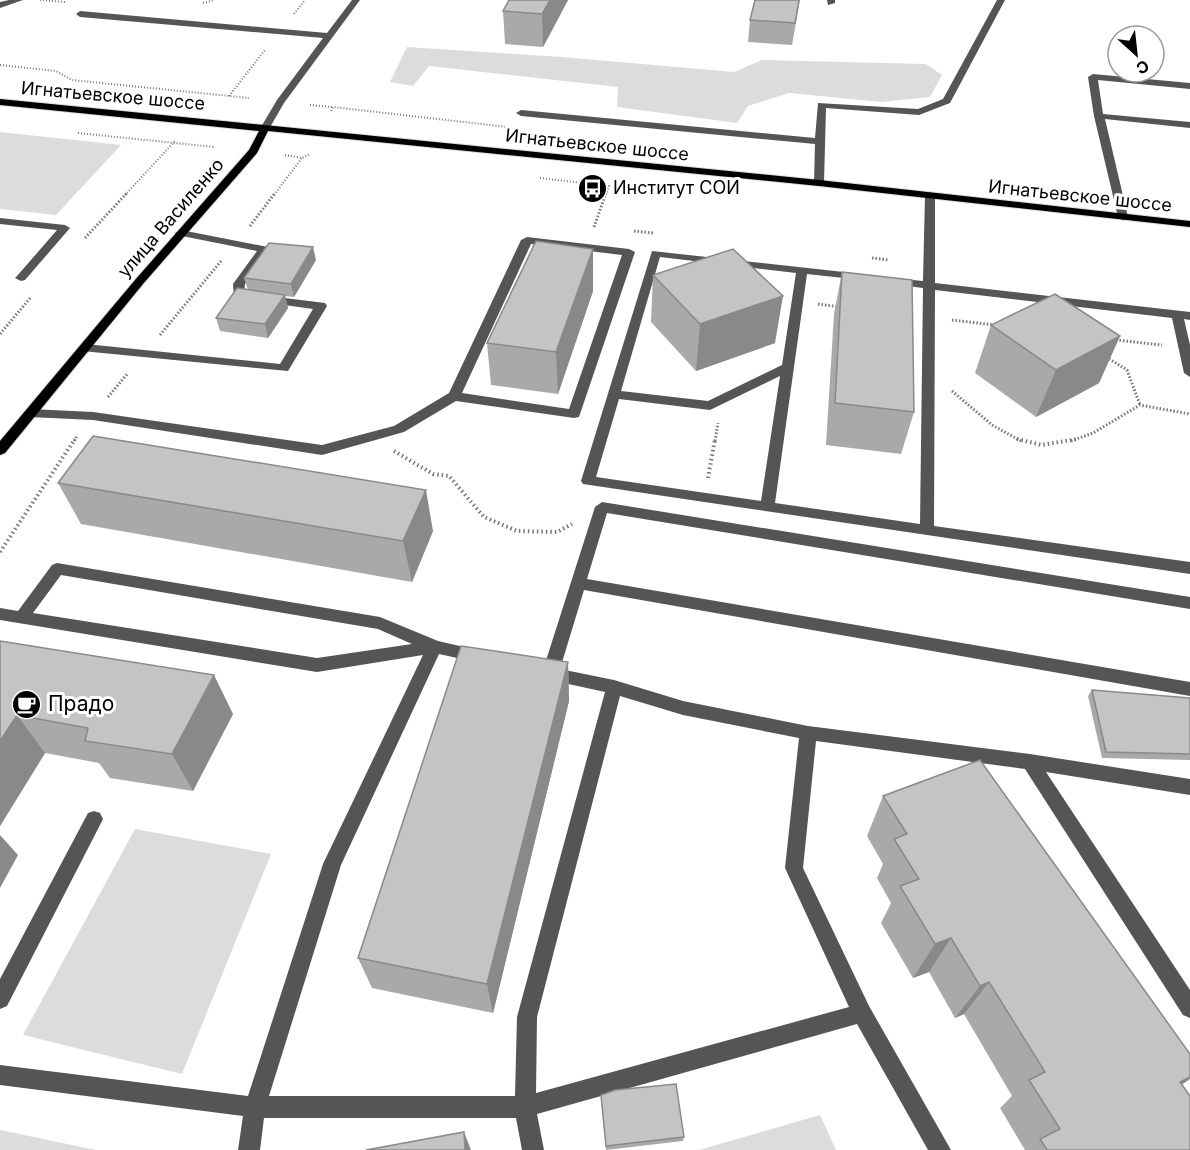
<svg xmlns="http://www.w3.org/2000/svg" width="1190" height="1150" viewBox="0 0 1190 1150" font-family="Inter,sans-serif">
<rect width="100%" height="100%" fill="#fff"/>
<g fill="#dcdcdc">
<polygon points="407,47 562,57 734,72 762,60 926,64 942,75 930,97 882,102 789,93 748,106 737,123 617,107 618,87 429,66 413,86 390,82"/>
<polygon points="0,132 121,145 56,215 0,209"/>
<polygon points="135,829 271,854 182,1074 23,1035"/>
<polygon points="820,1115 836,1150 699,1150"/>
<polygon points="0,1130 96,1150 0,1150"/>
</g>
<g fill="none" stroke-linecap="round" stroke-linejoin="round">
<defs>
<polygon id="major" points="0,99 819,180 1190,221 1190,227 819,186 268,131 257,153 143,284 5,453 0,455 0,441 135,280 249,150 259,131 0,105"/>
</defs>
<use href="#major" stroke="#dbdbdb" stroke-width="2"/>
<g stroke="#777" stroke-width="2" stroke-dasharray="1 2" stroke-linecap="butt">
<polyline points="40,0 65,2"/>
<polyline points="203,3 214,0"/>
<polyline points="294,14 305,0"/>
<polyline points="0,65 56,71 72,80 249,98"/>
<polyline points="229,96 265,50"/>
<polyline points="310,105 332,107"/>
<polyline points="331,111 333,107 507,127"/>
<polyline points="78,133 214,147"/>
<polyline points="285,155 302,158 310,154"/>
<polyline points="540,178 609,186 606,195"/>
<polyline points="125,195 176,140"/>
<polyline points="274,195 302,158"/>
</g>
<g stroke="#777" stroke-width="3" stroke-dasharray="1.5 2" stroke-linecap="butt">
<polyline points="250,226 275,193"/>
<polyline points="594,227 606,193"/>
<polyline points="634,231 653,233"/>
<polyline points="85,238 127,193"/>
<polyline points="872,258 889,260"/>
<polyline points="818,304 840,307"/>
<polyline points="952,320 995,325"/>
<polyline points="0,334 31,297"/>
<polyline points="160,335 222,260"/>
<polyline points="1116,340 1162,345"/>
<polyline points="1106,357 1127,370 1140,405"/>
<polyline points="952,391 992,425 1021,441"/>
<polyline points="108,397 128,373"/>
<polyline points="74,441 77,436"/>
<polyline points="715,441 718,423"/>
<polyline points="1071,441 1093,433 1140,405 1190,414"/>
</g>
<g stroke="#777" stroke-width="4" stroke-dasharray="1.5 3" stroke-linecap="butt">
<polyline points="1017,439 1042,445 1077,439"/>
<polyline points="394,451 433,474 449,476 484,517 517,531 557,532 572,524"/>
<polyline points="708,478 715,439"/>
<polyline points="0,552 75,439"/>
</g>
<g fill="#555" fill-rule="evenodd">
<polygon points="9,0 23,0 0,8 0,2"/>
<polygon points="352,0 360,0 284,103 269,129 266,130 261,127 277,100 323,38 80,17 76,14 80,11 327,33"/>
<polygon points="827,0 835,0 835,3 828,5"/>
<polygon points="997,0 1005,0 950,103 919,115 826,108 824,183 819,186 814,183 815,144 521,116 516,113 521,110 815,138 818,103 918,109 943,99"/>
<polygon points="1093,74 1190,83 1190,89 1098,80 1103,114 1190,122 1190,128 1105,119 1128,217 1123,220 1118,217 1094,116 1088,77"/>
<path d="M930 193 935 196V283L1190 312V320L1184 319 1190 345V377L1184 373 1172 318 935 290 934 526 1190 562V574L583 484 581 481 652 251 862 274 868 277 862 280 807 274 775 503 920 524 923 288 892 284 886 281 892 278 923 281 925 196ZM660 257 796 273 782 365 708 401 621 391ZM780 376 761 501 596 477 619 399 710 410Z"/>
<polygon points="0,218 65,225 70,228 25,280 21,281 15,278 17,276 57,230 0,224"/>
<polygon points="181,230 268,247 270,249 245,284 244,293 325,303 327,306 288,371 82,351 80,348 86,344 280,364 313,309 234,298 233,284 257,251 177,235 175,233"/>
<path d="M527 237 629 249 635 252 579 417 574 418 456 401 404 432 322 455 93 420 30 417 23 413 30 409 93 412 322 445 394 426 449 393 521 240ZM531 244 622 255 569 409 462 393Z"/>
<path d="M602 502 1190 597V609L607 513 587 579 1190 682V696L584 590 560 669 614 680 683 701 808 726 1030 754 1190 779V795L1046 772 1190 990V1018L1183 1015 1025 769 816 741 803 868 869 1006 951 1150H928L857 1024 537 1114 544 1150H522L516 1118H264L260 1150H238L243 1116 0 1085V1065L248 1096 323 864 423 655 317 672 0 620V608L18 611 52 565 57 563 380 617 438 641 486 652 488 657 486 662 480 663 439 654 341 865 269 1096H515L517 1017 605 692 550 680 544 678 542 673 595 507ZM61 575 378 629 412 644 317 658 33 613ZM620 696 683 715 799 738 785 868 849 1007 536 1093 537 1017Z"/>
<polygon points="94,811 100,813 103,819 100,825 7,1006 0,1009 0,979 88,813"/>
</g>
<use href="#major" fill="#000" fill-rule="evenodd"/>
</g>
<g fill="#a9a9a9">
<polygon points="509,0 568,0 543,47 505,44 503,11"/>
<polygon points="800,0 792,45 748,42 750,20"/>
<polygon points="316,260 294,297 285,296 288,308 268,338 220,331 216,318 248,290 244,278"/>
<polygon points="842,272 914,412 901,454 826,445 834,314"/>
<polygon points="653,275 775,343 696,371 651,322"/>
<polygon points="593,291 558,394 491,385 487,343"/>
<polygon points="991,325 1120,336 1099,383 1036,417 975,373"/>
<polygon points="58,483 433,531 412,582 81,524"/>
<polygon points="0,641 233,714 193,791 110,778 99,763 45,753 0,826"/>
<polygon points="568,662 569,701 493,1013 372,988 358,958"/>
<polygon points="1092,690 1190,698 1190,760 1102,758 1088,696"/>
<polygon points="883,796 1182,1084 1190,1150 1025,1150 1000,1108 1012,1096 964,1014 955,1018 929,972 913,978 881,923 891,903 877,878 883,864 867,836"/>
<polygon points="601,1098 684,1137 683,1141 606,1150"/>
</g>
<g fill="#898989">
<polygon points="550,0 568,0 543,47 542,14"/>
<polygon points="313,247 316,260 294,297 291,284"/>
<polygon points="593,249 593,291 558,394 556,352"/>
<polygon points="285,295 288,308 268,338 265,324"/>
<polygon points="783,296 775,343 696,371 700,324"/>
<polygon points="1120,336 1099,383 1036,417 1056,370"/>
<polygon points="426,490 433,531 412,582 403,541"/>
<polygon points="568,662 569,701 493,1013 487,984"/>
<polygon points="214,675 233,714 193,791 172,754"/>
<polygon points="17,715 45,753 0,826 0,741"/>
<polygon points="0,835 18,855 0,888"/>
<polygon points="951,938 929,972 913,978 935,944"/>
<polygon points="989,982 964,1014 955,1018 980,986"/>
<polygon points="1190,1077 1190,1079 1161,1099 1180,1082"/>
<polygon points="464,1132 471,1150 465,1150"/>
</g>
<g fill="#c4c4c4" stroke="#898989" stroke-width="1.5">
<polygon points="509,0 550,0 542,14 503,11"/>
<polygon points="755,0 799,0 795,23 750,20"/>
<polygon points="536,241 593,249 556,352 487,343"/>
<polygon points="269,243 313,247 291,284 244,278"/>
<polygon points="733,249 783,296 700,324 653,275"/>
<polygon points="842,272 912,280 914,412 835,403"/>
<polygon points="237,288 285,295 265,324 216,318"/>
<polygon points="1055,294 1120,336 1056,370 991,325"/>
<polygon points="93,436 426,490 403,541 58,483"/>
<polygon points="0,641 214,675 172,754 85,741 88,728 17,715 0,741"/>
<polygon points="461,646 568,662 487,984 358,958"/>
<polygon points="1092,690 1190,698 1190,754 1106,752"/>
<polygon points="980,760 1190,1054 1190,1077 1180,1082 1190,1096 1190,1150 1047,1150 1040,1139 1060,1129 1029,1080 1045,1072 989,982 980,986 951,938 935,944 900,886 919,879 894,839 907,834 883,796"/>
<polygon points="676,1084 684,1137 606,1146 601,1095 615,1090"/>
<polygon points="464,1132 465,1150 366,1150"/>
</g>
<defs>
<symbol id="bus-disc" viewBox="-11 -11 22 22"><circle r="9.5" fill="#000" stroke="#fff"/><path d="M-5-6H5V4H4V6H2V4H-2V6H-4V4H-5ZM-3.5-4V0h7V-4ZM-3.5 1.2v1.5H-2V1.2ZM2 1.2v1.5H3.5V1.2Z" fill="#fff"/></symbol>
<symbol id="cafe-disc" viewBox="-11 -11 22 22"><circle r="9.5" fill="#000" stroke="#fff"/><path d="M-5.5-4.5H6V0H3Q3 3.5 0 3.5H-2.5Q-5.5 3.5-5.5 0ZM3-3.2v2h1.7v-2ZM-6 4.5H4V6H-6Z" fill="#fff"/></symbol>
</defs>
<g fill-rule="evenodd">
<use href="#bus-disc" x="576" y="172" width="33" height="33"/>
<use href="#cafe-disc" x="10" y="688" width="33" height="33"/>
</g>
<g text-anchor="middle" stroke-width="6" stroke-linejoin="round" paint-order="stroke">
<g font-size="18" fill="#000" stroke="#fff">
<text transform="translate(113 96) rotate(5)" y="6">Игнатьевское шоссе</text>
<text transform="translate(597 145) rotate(6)" y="6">Игнатьевское шоссе</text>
<text transform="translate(1080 196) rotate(6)" y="6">Игнатьевское шоссе</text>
<text transform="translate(171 218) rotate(-49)" y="6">улица Василенко</text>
</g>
<g font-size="18" fill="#000" stroke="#fff" text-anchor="start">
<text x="613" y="194">Институт СОИ</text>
</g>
<g font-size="21" fill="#000" stroke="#fff" text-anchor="start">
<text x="48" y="711">Прадо</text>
</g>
</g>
<g transform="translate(1136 54) rotate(153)"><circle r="28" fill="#ffffff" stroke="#999999" stroke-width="1.5"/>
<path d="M0-4.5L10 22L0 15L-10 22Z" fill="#000000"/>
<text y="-9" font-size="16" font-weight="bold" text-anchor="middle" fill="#000000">С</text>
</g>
</svg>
